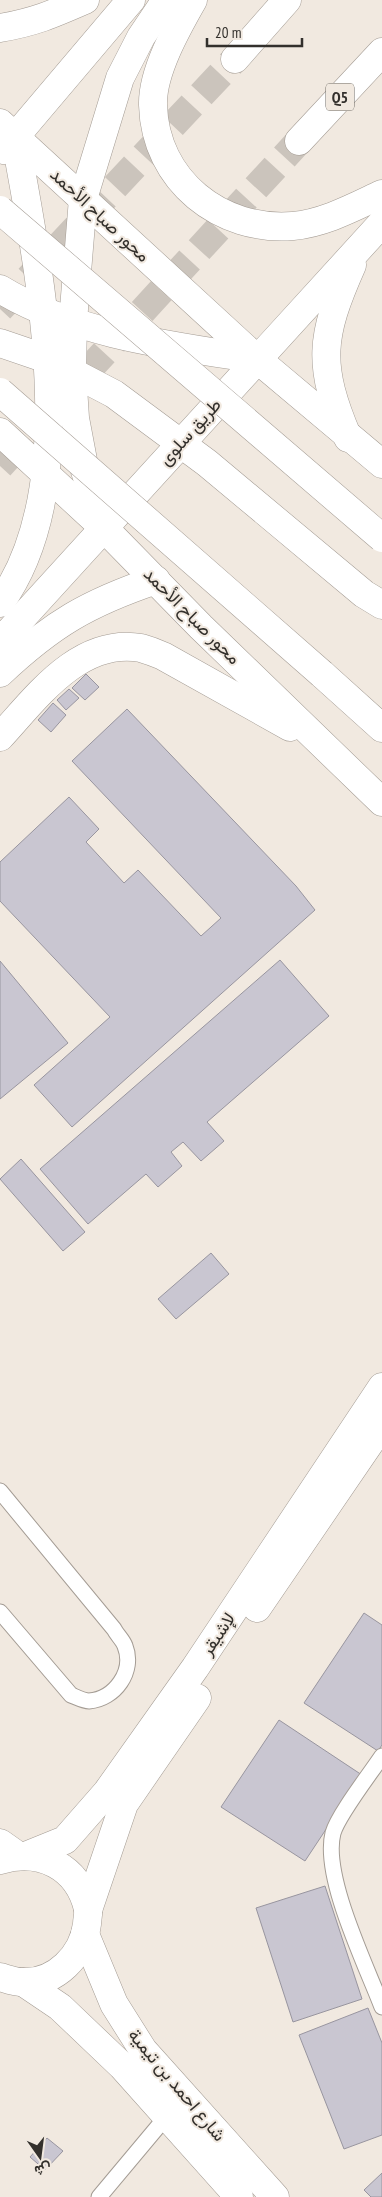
<svg xmlns="http://www.w3.org/2000/svg" width="382" height="2197" viewBox="0 0 382 2197" font-family="'PT Sans Narrow',Vazirmatn,sans-serif">
<rect width="100%" height="100%" fill="#f1e9e0"/>
<g fill="#c9c6d1" stroke="#98959f">
<polygon points="86,674 99,687 85,700 72,688"/>
<polygon points="69,689 79,698 66,710 57,700"/>
<polygon points="53,703 66,715 51,732 38,720"/>
<polygon points="127,709 296,886 315,910 72,1127 34,1085 110,1017 0,901 0,862 69,797 99,829 86,842 124,883 138,870 201,936 221,918 72,761"/>
<polygon points="280,960 329,1016 207,1122 224,1141 201,1161 183,1142 171,1152 182,1166 158,1187 146,1174 88,1224 40,1169"/>
<polygon points="0,961 68,1043 0,1099"/>
<polygon points="21,1159 85,1232 63,1251 0,1179"/>
<polygon points="211,1253 229,1274 176,1319 158,1299"/>
<polygon points="364,1613 382,1625 382,1745 378,1751 304,1703"/>
<polygon points="279,1720 362,1775 305,1861 221,1807"/>
<polygon points="325,1886 362,1999 293,2022 256,1908"/>
<polygon points="368,2008 382,2043 382,2135 344,2149 299,2035"/>
<polygon points="47,2138 63,2151 45,2170 30,2157"/>
<polygon points="382,2173 382,2197 371,2197 364,2190"/>
</g>
<g fill="none" stroke-linecap="round" stroke-linejoin="round">
<g stroke="#cbc4bc" stroke-width="28" stroke-dasharray="28 14" stroke-linecap="butt">
<polyline points="0,309 235,59"/>
<polyline points="0,466 299,141"/>
</g>
<defs>
<g id="service">
<path d="M0 1491 114 1629C117 1635 123 1640 125 1646 135 1671 115 1699 89 1701 84 1701 76 1697 71 1695L0 1612"/>
<path d="M382 1756C370 1774 338 1815 333 1833 322 1876 366 1965 382 2007"/>
<polyline points="99,2197 166,2117"/>
</g>
<polyline id="minor" points="0,1843 17,1855"/>
<g id="tertiary">
<polyline points="0,123 257,359 382,464"/>
<polyline points="0,432 104,528 201,627 382,802"/>
<path d="M0 737C36 698 79 637 141 648 148 650 156 653 163 656L290 727"/>
<polyline points="257,1608 382,1425"/>
<polyline points="28,1855 65,1840 107,1792 195,1668 382,1387"/>
<path d="M0 1860C40 1848 78 1866 88 1909 89 1913 87 1919 87 1924 83 1955 56 1984 22 1982 15 1982 7 1979 0 1977"/>
<polyline points="88,1910 124,1804 197,1698"/>
<polyline points="85,1934 114,2004 143,2050 275,2197"/>
<polyline points="23,1982 60,2007 122,2066 239,2197"/>
</g>
<g id="secondary">
<path d="M193 0C177 28 152 72 153 105 155 181 221 232 293 226 325 223 354 207 382 194"/>
<path d="M0 28C35 22 53 14 85 0"/>
<polyline points="4,150 131,0"/>
<path d="M0 289C73 334 173 346 257 359"/>
<polyline points="0,343 47,359 114,394 207,463 364,594 382,605"/>
<path d="M348 438C317 365 320 337 352 265"/>
<polyline points="104,528 85,471 75,418 72,372 73,321 83,199 120,78 141,37 166,0"/>
<path d="M0 603C85 486 39 271 15 137"/>
<polyline points="0,642 382,223"/>
<path d="M0 673C52 624 88 603 156 580"/>
</g>
<polyline id="trunk" points="322,674 382,728"/>
<g id="motorway">
<polyline points="235,59 287,0"/>
<polyline points="299,141 382,52"/>
</g>
</defs>
<use href="#service" stroke="#a49c94" stroke-width="17"/>
<use href="#minor" stroke="#a49c94" stroke-width="29"/>
<use href="#tertiary" stroke="#a49c94" stroke-width="29"/>
<use href="#secondary" stroke="#a49c94" stroke-width="29"/>
<use href="#trunk" stroke="#a49c94" stroke-width="29"/>
<use href="#motorway" stroke="#a49c94" stroke-width="29"/>
<use href="#service" stroke="#fff" stroke-width="15"/>
<use href="#minor" stroke="#fff" stroke-width="28"/>
<use href="#tertiary" stroke="#fff" stroke-width="28"/>
<use href="#secondary" stroke="#fff" stroke-width="28"/>
<use href="#trunk" stroke="#fff" stroke-width="28"/>
<use href="#motorway" stroke="#fff" stroke-width="28"/>
<defs>
<g id="trunk-bridge">
<polyline points="0,210 382,538"/>
<polyline points="0,392 322,674"/>
</g>
</defs>
<use href="#trunk-bridge" stroke="#a49c94" stroke-width="29" stroke-linecap="butt"/>
<use href="#trunk-bridge" stroke="#fff" stroke-width="28"/>
</g>
<g text-anchor="middle" stroke-width="4" stroke-linejoin="round" paint-order="stroke">
<rect fill="#f1e9e0" stroke="#6c6862" stroke-width="1" x="326" y="83.5" width="28" height="27" rx="4"/>
<g font-size="16" font-weight="bold" fill="#33302c">
<text x="340" y="103">Q5</text>
</g>
<g font-size="18" fill="#33302c" stroke="#f1e9e0">
<text transform="translate(100 215) rotate(43)" y="6">محور صباح الأحمد</text>
<text transform="translate(190 432) rotate(-48)" y="6">طريق سلوى</text>
<text transform="translate(192 616) rotate(45)" y="6">محور صباح الأحمد</text>
<text transform="translate(218 1634) rotate(-56)" y="6">لإشيقر</text>
<text transform="translate(177 2085) rotate(50)" y="6">شارع احمد بن تيمية</text>
</g>
</g>
<g transform="translate(40 2157) rotate(166)" stroke="#f1e9e0" stroke-width="4" paint-order="stroke">
<path d="M0-4L9 19L0 12L-9 19Z" fill="#33302c"/>
<text y="-8" font-size="14" font-weight="bold" text-anchor="middle" fill="#33302c">ش</text>
</g>
<path d="M207 38v8h95v-8" fill="none" stroke="#33302c" stroke-width="2.5"/>
<text x="215" y="38" font-size="15" fill="#33302c" stroke="#f1e9e0" stroke-width="4" paint-order="stroke">20 m</text>
</svg>
